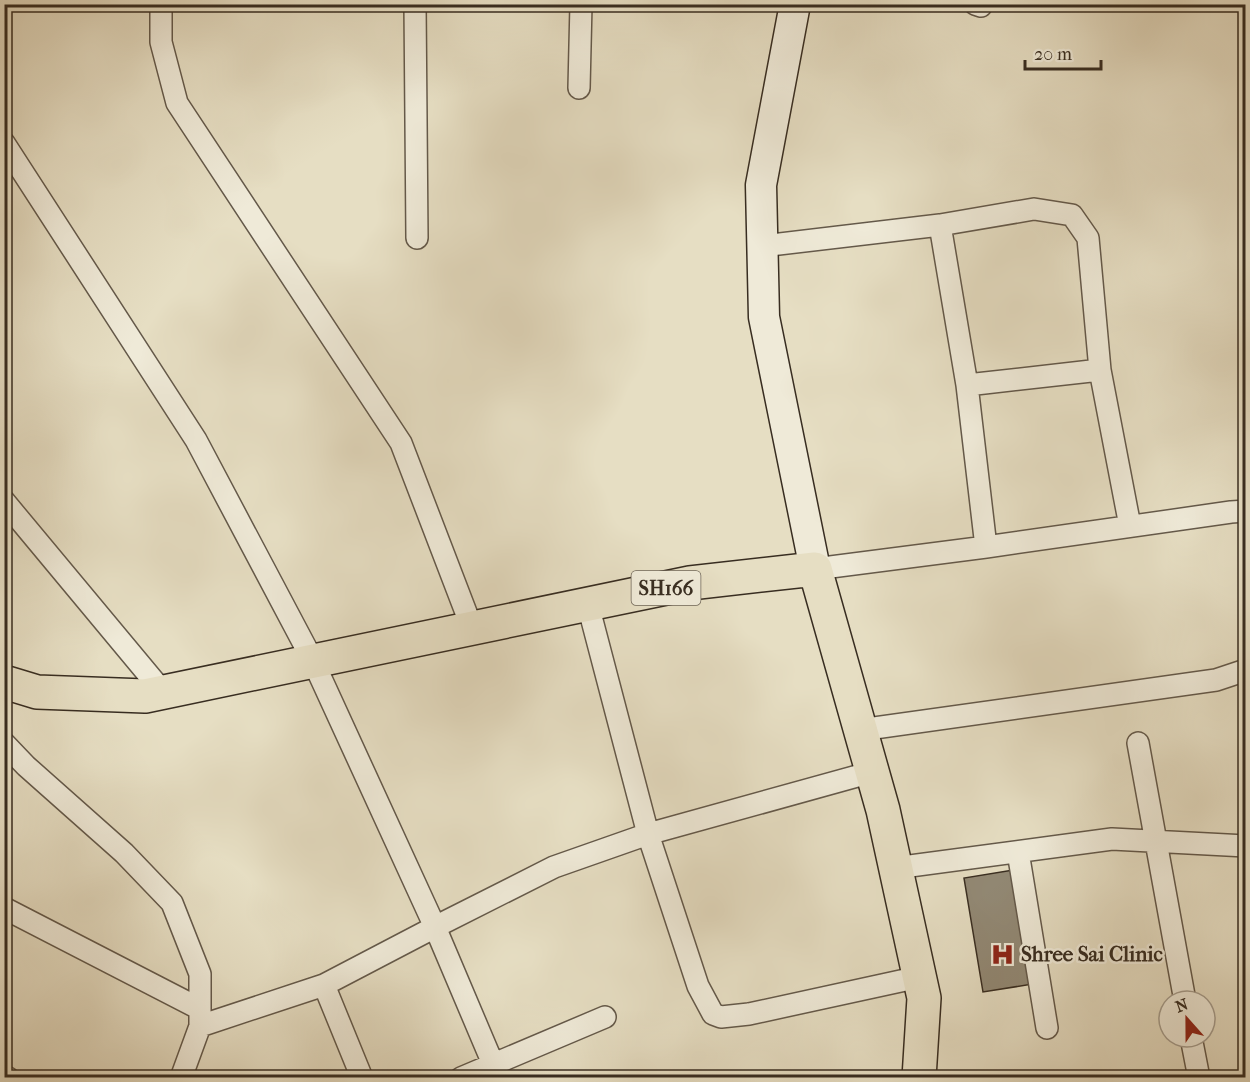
<svg xmlns="http://www.w3.org/2000/svg" width="1250" height="1082" viewBox="0 0 1250 1082" font-family="'IM FELL French Canon',serif">
  <rect width="100%" height="100%" fill="#e6dec3"/>
  <filter id="stains"><feTurbulence type="fractalNoise" baseFrequency=".00333" numOctaves="4"/><feColorMatrix values="0 0 0 0 .2 0 0 0 0 .09 0 0 0 0 .02 0 0 0 .5 -.17"/></filter>
  <radialGradient id="worn" r=".72"><stop offset=".6" stop-color="#630" stop-opacity="0"/><stop offset="1" stop-color="#630" stop-opacity=".3"/></radialGradient>
  <path fill="#928975" stroke="#382d21" stroke-width="1.5" d="M1020,869L1039,983L983,992L964,878Z"/>
  <g fill="none" stroke-linecap="round" stroke-linejoin="round">
    <defs>
      <path id="street" d="M161,4V42L177,103L401,443L472,628
        M415,4L417,238
        M975,4L981,6
        M579,88L581,4
        M4,143L196,440L313,661L435,927L499,1078
        M940,225L967,385L986,547
        M762,246L940,225L1034,209L1072,215L1088,238L1100,370L1130,526
        M967,385L1100,370
        M4,501L163,692
        M815,569L986,547L1231,512L1246,511
        M588,605L648,834L698,986L713,1014L721,1017L749,1014L919,977
        M860,730L1216,680L1246,670
        M4,743L26,766L124,853L172,903L200,974V1026L181,1078
        M1138,743L1185,1001
        M1018,852L1047,1028
        M895,868L1112,839L1246,846
        M4,908L200,1009
        M324,985L362,1078
        M200,1026L324,985L435,927L554,867L648,834L872,772
        M1191,1037L1199,1078
        M4,1076L8,1078
        M461,1078L605,1017"/>
      <path id="secondary" d="M795,4L761,185L764,317L815,569"/>
      <path id="primary" d="M4,682L37,692L145,696L690,583L815,569L883,810L924,998L919,1078"/>
    </defs>
    <use href="#street" stroke="#64594a" stroke-width="24"/>
    <use href="#secondary" stroke="#382d21" stroke-width="33"/>
    <use href="#primary" stroke="#382d21" stroke-width="36"/>
    <use href="#street" stroke="#efead8" stroke-width="21"/>
    <use href="#secondary" stroke="#efead8" stroke-width="30"/>
    <use href="#primary" stroke="#e6dec3" stroke-width="33"/>
  </g>
  <defs>
    <symbol id="hospital-bare" viewBox="-9 -9 18 18"><path d="M-5-5h3v3.5h4V-5h3V5h-3V1.5h-4V5h-3Z" fill="#8f2418" stroke="#efead8" stroke-width="2.5" paint-order="stroke"/></symbol>
  </defs>
  <g fill-rule="evenodd">
    <use href="#hospital-bare" x="986" y="938" width="33" height="33"/>
  </g>
  <g text-anchor="middle" dominant-baseline="central" stroke-width="5" stroke-linejoin="round" paint-order="stroke">
    <rect fill="#efead8" stroke="#6f6658" stroke-width="1.5" x="631.5" y="571" width="69" height="34" rx="4.5"/>
    <g font-size="20" font-weight="bold" fill="#382d21">
      <text x="666" y="588">SH166</text>
    </g>
    <g font-size="21" font-weight="bold" fill="#382d21" stroke="#efead8" text-anchor="start">
      <text x="1021" y="954">Shree Sai Clinic</text>
    </g>
  </g>
  <rect width="1250" height="1082" fill="none" stroke="#e6dec3" stroke-width="24"/>
  <rect x="6" y="6" width="1238" height="1070" fill="none" stroke="#382d21" stroke-width="3"/>
  <rect x="12" y="12" width="1226" height="1058" fill="none" stroke="#382d21" stroke-width="1.5"/>
  <g transform="translate(1187 1019) rotate(339)"><circle r="28" fill="#efead8" stroke="#a69e8f" stroke-width="1.5"/>
  <path d="M0-4.5L10 22L0 15L-10 22Z" fill="#8f2418"/>
  <text y="-9" font-size="16" font-weight="bold" text-anchor="middle" fill="#382d21">N</text>
  </g>
  <path d="M1025 60v9h76v-9" fill="none" stroke="#382d21" stroke-width="3"/>
  <text x="1034" y="60" font-size="18" fill="#382d21" stroke="#efead8" stroke-width="4.5" paint-order="stroke">20 m</text>
  <rect width="100%" height="100%" filter="url(#stains)"/>
  <rect width="100%" height="100%" fill="url(#worn)"/>
</svg>
